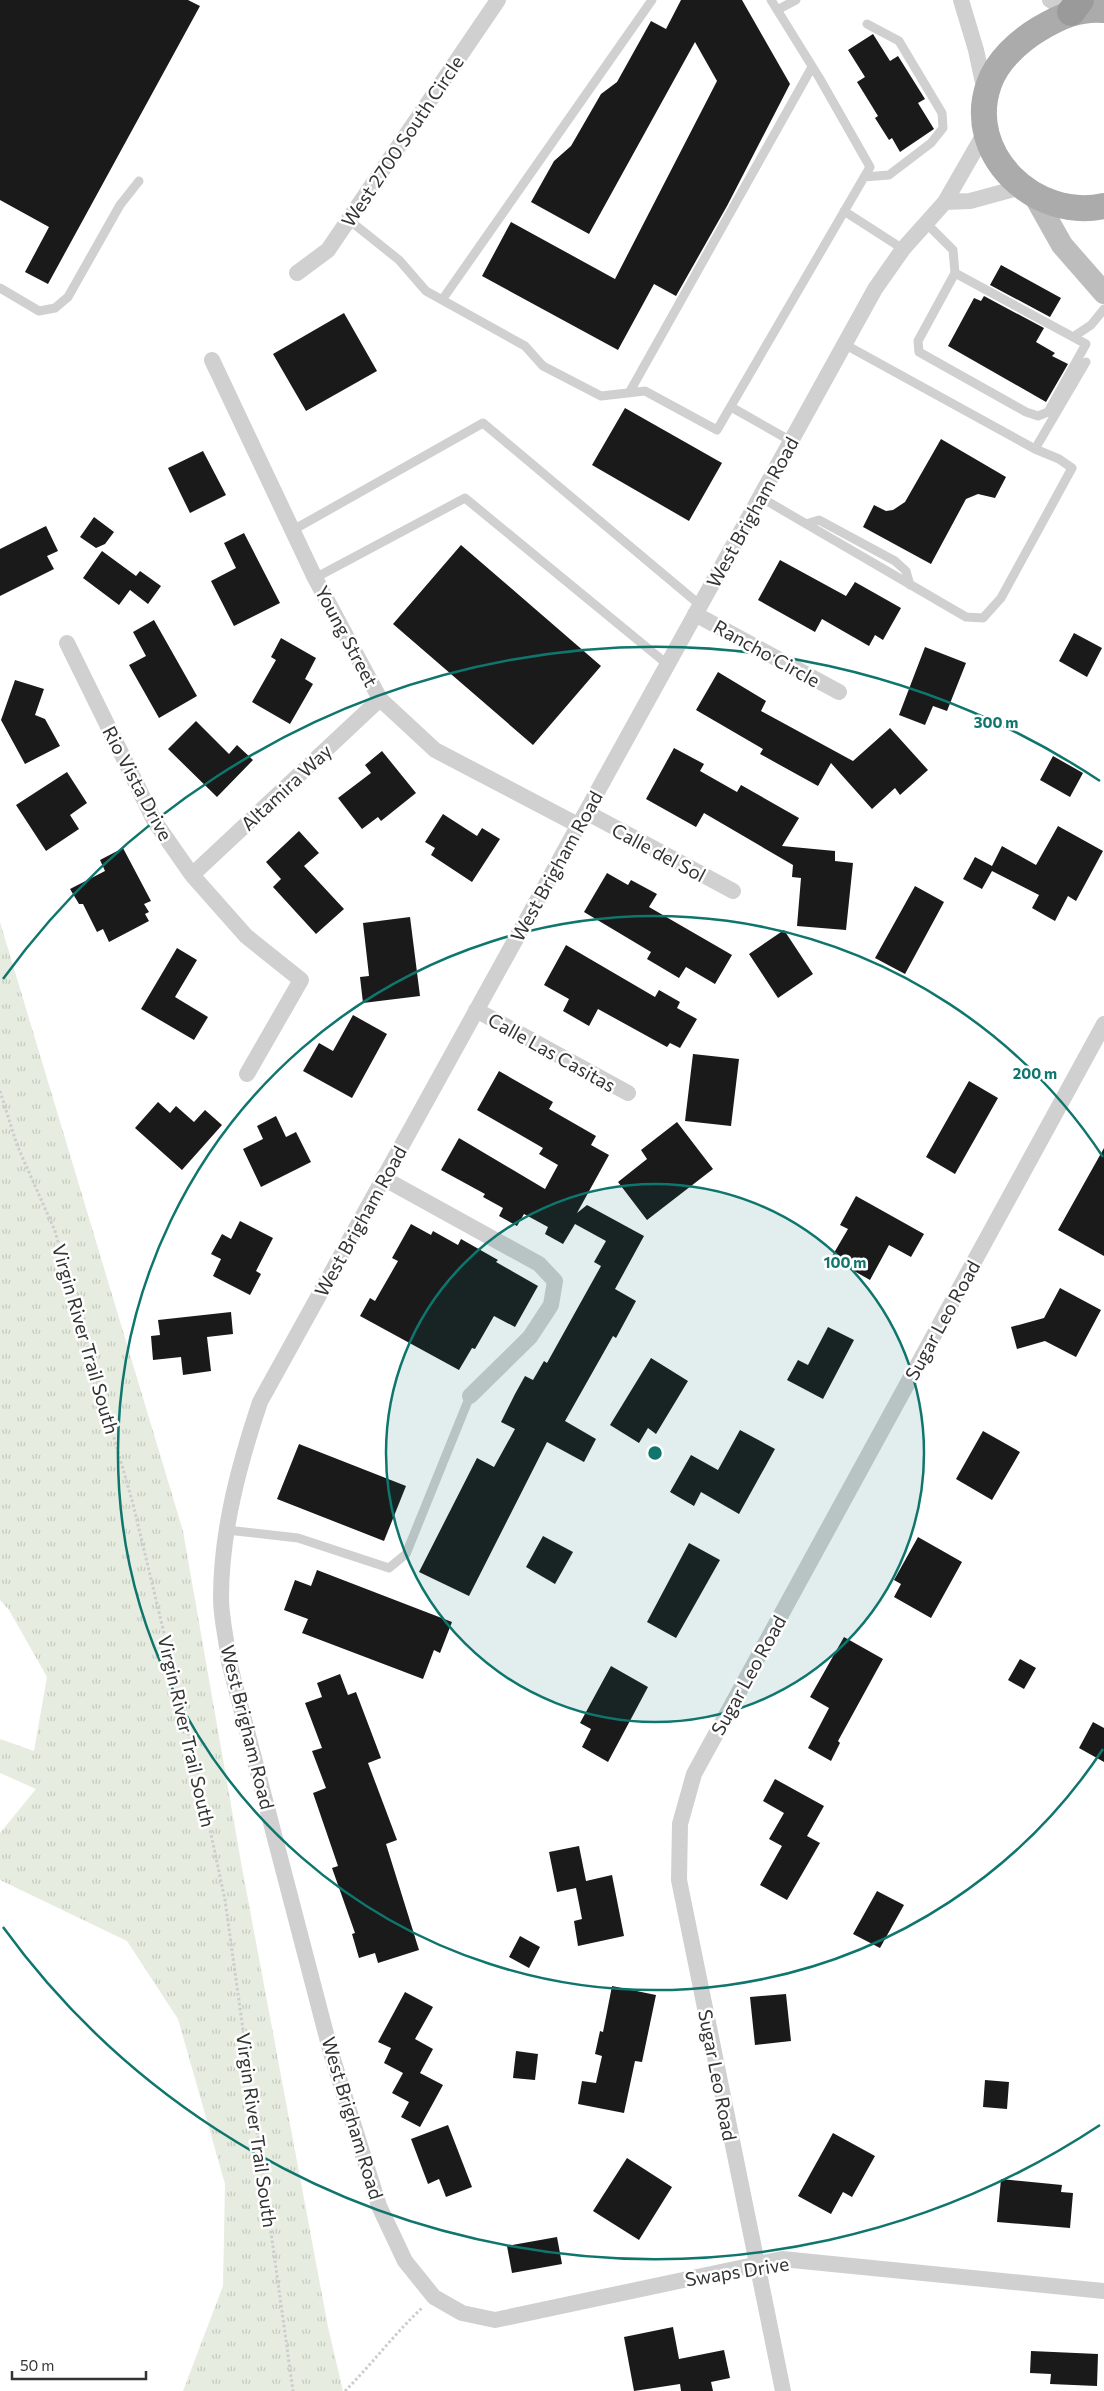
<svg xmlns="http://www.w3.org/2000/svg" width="1104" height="2391" viewBox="0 0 1104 2391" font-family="Commissioner,sans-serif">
  <defs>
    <pattern id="grass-tufts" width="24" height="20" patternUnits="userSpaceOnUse" patternTransform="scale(1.25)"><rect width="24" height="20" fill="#e6ecdf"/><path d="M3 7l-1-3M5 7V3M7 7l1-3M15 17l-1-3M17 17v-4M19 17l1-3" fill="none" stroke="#c6cbc0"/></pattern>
  </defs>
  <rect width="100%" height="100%" fill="#fff"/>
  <path fill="url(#grass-tufts)" d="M0,922L183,1531L241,1862L328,2327L343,2391H183L223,2286L225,2184L178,2019L127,1941L0,1880V1833L36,1789L0,1773V1739L34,1751L47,1677L9,1610L0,1600Z"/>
  <path fill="#1a1a1a" d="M0,0H188L200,6L48,284L25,272L49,227L0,200Z
    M681,0H742L790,84L727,206L676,296L654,284L618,350L482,276L511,222L615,279L717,81L695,42L589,234L531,202L554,161L571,146L601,94L617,82L651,21L666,29Z
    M873,34L890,61L898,56L925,99L918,103L934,129L900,152L892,138L889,140L875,118L878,116L857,82L865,77L848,50Z
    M1001,265L1061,298L1050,317L990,285Z
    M984,296L1044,328L1036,342L1055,353L1052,356L1068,364L1046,402L948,346L974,298L981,301Z
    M344,313L377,371L306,411L273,354Z
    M625,408L722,463L689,521L592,465Z
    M941,439L1006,477L995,498L978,494L966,499L931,564L863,527L874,505L886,511L893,510L905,502Z
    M203,451L226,495L190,513L168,468Z
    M94,517L114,532L105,544L96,548L80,537Z
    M46,526L58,551L47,556L54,569L0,596V549Z
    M244,533L280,603L234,626L211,581L236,568L224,543Z
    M461,545L601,666L533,745L393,624Z
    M102,551L136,576L140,571L161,586L148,604L130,590L119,605L83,578Z
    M780,560L846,596L855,582L901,608L883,640L875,635L869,646L822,619L815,632L758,600Z
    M154,620L197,696L159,718L129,665L146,656L133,632Z
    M1074,633L1102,648L1087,677L1059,661Z
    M281,638L316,658L305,679L313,684L290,724L252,702L276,660L271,657Z
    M925,647L966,663L947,711L933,706L925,725L899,715Z
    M718,672L766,701L761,711L853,761L890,728L928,770L900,795L895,788L872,809L831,763L818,786L760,754L763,749L696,710Z
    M15,680L44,689L35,715L45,719L60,746L25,764L1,720Z
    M196,721L229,754L237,745L253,760L217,797L168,749Z
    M674,748L704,764L700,771L737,792L741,785L799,818L782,846L835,851V861L853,863L846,930L797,926L801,878L792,877L793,865L704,813L696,827L646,799Z
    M382,751L416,793L381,821L378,817L362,829L338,798L371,773L365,765Z
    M1053,756L1083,773L1070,797L1040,780Z
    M67,772L87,803L70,815L79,829L46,851L16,805Z
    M443,814L477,836L482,828L500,839L472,882L431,855L435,848L425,842Z
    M1058,826L1103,851L1076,901L1068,896L1055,921L1032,908L1039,895L992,871L982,889L963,879L975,857L992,866L1002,846L1036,865Z
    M299,831L319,853L304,866L344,909L316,934L273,887L281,879L266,862Z
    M123,848L151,901L144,904L149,912L145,914L149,921L109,942L103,929L97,932L83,904H79L70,889L105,871L100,860Z
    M607,873L628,885L631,880L657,894L649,907L732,955L715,984L686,967L679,978L647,959L651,952L584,912Z
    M915,886L944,902L905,974L875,958Z
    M410,917L420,996L363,1003L360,977L369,976L363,923Z
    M784,930L813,974L778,998L749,954Z
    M566,945L655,997L659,990L680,1002L677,1008L697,1019L680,1048L670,1043L667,1047L598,1009L589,1026L563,1011L569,999L544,985Z
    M177,948L197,960L175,997L208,1017L194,1040L141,1009Z
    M353,1015L387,1034L352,1098L303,1071L319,1043L333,1051Z
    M693,1054L739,1059L731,1126L685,1121Z
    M499,1071L553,1102L549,1109L596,1136L591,1145L609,1155L577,1213L587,1205L644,1236L615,1289L636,1301L616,1338L613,1336L565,1421L596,1439L584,1462L547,1442L469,1596L419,1572L477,1458L494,1467L515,1429L501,1422L515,1394L525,1376L533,1380L544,1361L547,1363L601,1266L594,1262L606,1241L575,1224L563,1244L545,1234L548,1227L524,1214L517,1226L499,1216L503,1208L483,1197L485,1194L441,1170L459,1138L545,1189L558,1165L539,1154L543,1148L477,1110Z
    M969,1081L998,1098L955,1174L926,1157Z
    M158,1102L170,1113L176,1106L194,1122L205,1110L222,1125L182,1170L135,1128Z
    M276,1116L286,1137L296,1132L311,1162L261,1187L243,1149L263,1139L257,1126Z
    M677,1122L713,1169L647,1220L618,1182L647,1159L641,1150Z
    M1104,1148V1256L1058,1230Z
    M856,1196L924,1234L911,1257L889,1245L870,1280L831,1258L848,1229L840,1225Z
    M240,1221L273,1238L256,1271L261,1274L250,1295L213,1276L221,1259L211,1254L222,1234L231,1239Z
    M411,1224L431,1235L433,1231L458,1245L461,1239L498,1260L496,1262L538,1286L515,1327L494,1316L475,1349L472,1348L459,1370L360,1316L370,1298L375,1301L398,1261L392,1258Z
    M1060,1288L1101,1310L1076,1357L1045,1341L1017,1349L1011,1327L1044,1318Z
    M231,1312L233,1334L207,1337L211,1371L183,1375L181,1357L153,1360L151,1336L160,1335L158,1320Z
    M828,1327L854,1340L823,1399L787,1380L798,1360L808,1365Z
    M651,1358L688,1381L656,1434L648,1428L639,1443L610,1425Z
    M740,1430L775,1449L739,1514L701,1492L694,1506L670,1492L691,1455L718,1470Z
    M983,1431L1020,1452L992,1500L956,1479Z
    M299,1444L406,1486L384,1541L277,1499Z
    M543,1536L573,1552L555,1584L526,1567Z
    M918,1537L962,1562L931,1618L894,1597L901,1584L894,1580Z
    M689,1543L720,1560L676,1638L647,1622Z
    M317,1570L452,1622L440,1653L434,1650L423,1679L302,1633L308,1619L284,1610L295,1580L311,1586Z
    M844,1637L883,1659L838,1741L840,1743L831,1761L808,1748L829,1708L810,1697Z
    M1020,1659L1036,1668L1024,1689L1008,1680Z
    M611,1666L648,1687L608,1762L582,1747L591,1729L580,1723Z
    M340,1674L348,1695L356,1692L381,1758L368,1763L397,1840L386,1844L419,1950L378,1963L375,1953L359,1958L352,1934L355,1933L332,1868L338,1866L313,1793L326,1788L312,1751L322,1748L305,1703L322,1697L317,1683Z
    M1093,1722L1104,1728V1762L1079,1748Z
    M775,1779L824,1806L807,1836L820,1843L787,1900L760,1885L782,1846L769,1839L784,1813L763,1801Z
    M579,1846L586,1881L612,1875L624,1936L578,1946L574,1921L582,1919L576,1888L557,1892L549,1852Z
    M877,1891L904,1905L880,1948L853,1934Z
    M520,1936L540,1947L529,1968L509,1957Z
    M612,1986L656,1995L642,2062L635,2061L624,2113L578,2104L582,2081L596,2083L602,2056L595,2054L600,2031L603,2032Z
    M405,1992L433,2007L415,2039L433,2049L420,2073L443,2085L420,2127L401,2117L409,2102L392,2093L403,2073L384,2063L391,2048L378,2042Z
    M786,1994L791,2041L755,2045L750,1997Z
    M516,2051L538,2054L535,2080L513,2078Z
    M985,2080L1009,2082L1007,2109L983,2107Z
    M448,2125L472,2187L446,2197L439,2179L428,2184L411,2139Z
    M833,2133L875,2156L852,2197L843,2192L831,2214L798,2196Z
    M627,2158L672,2187L639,2240L593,2211Z
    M1001,2179L1062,2185L1061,2192L1073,2193L1070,2228L997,2222Z
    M557,2237L562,2264L512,2273L507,2246Z
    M673,2327L679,2359L724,2350L730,2378L711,2382L713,2391H681L680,2384L634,2391L624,2337Z
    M1031,2351L1098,2354L1097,2386L1050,2384L1051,2374L1030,2373Z"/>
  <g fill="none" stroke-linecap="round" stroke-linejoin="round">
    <path stroke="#cdcdcd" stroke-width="3" stroke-dasharray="2.5 2.5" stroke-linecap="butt" d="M0,1091L17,1145L55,1231L133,1504L201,1787L225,1900L293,2391
      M345,2391C372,2364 395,2333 423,2307"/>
    <path stroke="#d0d0d0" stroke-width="9" d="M777,10L796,0
      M864,177L889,175L931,143L943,128L942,113L899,41L867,24
      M844,211L903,249
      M349,220L399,260L426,291L525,346L543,366L601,396L645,391L717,430L870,167L820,79L771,0
      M926,223L953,250L955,273L918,341L919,352L1026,412L1038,416L1048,412L1086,344L955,273
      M0,288L39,311L55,308L68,297L120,205L139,181
      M442,300L652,0
      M1073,337L1091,325L1104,309
      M844,344L1035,449
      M629,393L812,67
      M731,407L791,441
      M760,497L966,617L983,618L1001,598L1072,468L1059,459L1035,449L1086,362
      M806,524L819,520L895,561L906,571L910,585
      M293,530L483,423L700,605
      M315,578L465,498L667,664
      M227,1530L298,1538L389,1568L406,1554L470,1396"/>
    <path stroke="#d0d0d0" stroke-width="16" d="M961,0L976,50L985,92
      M1050,0L1070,12
      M987,129L945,202L903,249L875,289L260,1402C239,1465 221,1531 221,1598C221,1619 227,1641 229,1662L331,2053L379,2206L405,2261L434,2297L462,2313L495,2320L782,2259L1104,2291
      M945,202L970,201L1022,187
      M297,273L328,250L498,0
      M212,360L315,578L380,699L435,750L578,825
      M695,614L839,692
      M67,643L155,822L192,875L246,936L301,980L247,1074
      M586,812L733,891
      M192,875L380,699
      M476,1010L628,1093
      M383,1178L539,1264L555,1281L551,1305L530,1337L470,1396
      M783,2391L679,1880L680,1824L694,1774L1104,1024"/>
    <path stroke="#bdbdbd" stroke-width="22" d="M1035,197L1062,245L1104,293"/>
    <path stroke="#ababab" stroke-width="26" d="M1104,10C1079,8 1061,16 1039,29C1019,41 997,61 989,84C964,154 1035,221 1104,206"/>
    <path stroke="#9a9a9a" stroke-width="28" d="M1071,12L1080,0"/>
  </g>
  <circle cx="655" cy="1453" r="269" fill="#0f766e" fill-opacity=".12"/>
  <g fill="none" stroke="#0f766e" stroke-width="2.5">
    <circle cx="655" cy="1453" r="269"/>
    <path d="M1103 1749A537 537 0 1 1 1103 1157"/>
    <path d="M1100 2125A806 806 0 0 1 3 1927M3 979A806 806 0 0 1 1100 781"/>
  </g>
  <g text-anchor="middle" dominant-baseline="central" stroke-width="5" stroke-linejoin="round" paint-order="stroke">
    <g font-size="19" fill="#333" stroke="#fff">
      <text transform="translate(402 141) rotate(-56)">West 2700 South Circle</text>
      <text transform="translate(752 512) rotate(-61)">West Brigham Road</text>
      <text transform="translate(347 636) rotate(62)">Young Street</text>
      <text transform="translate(767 653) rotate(29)">Rancho Circle</text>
      <text transform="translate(138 783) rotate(62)">Rio Vista Drive</text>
      <text transform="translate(286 787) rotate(-43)">Altamira Way</text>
      <text transform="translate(659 852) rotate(28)">Calle del Sol</text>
      <text transform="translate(556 866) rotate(-61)">West Brigham Road</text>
      <text transform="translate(552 1052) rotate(29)">Calle Las Casitas</text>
      <text transform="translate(360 1221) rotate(-61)">West Brigham Road</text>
      <text transform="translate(942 1320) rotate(-61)">Sugar Leo Road</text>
      <text transform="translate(86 1339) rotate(74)">Virgin River Trail South</text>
      <text transform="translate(748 1675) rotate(-61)">Sugar Leo Road</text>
      <text transform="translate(248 1727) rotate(76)">West Brigham Road</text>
      <text transform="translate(187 1731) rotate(77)">Virgin River Trail South</text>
      <text transform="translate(718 2075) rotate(79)">Sugar Leo Road</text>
      <text transform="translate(353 2118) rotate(73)">West Brigham Road</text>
      <text transform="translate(257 2130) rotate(82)">Virgin River Trail South</text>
      <text transform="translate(737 2271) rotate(-9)">Swaps Drive</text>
    </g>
  </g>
  <circle cx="655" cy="1453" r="8" fill="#0f766e" stroke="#fff" stroke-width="2.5"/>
  <g font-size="15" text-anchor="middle" font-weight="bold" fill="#0f766e" stroke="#fff" stroke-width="5" stroke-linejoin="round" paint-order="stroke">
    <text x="996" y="728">300 m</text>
    <text x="1035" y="1079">200 m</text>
    <text x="845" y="1268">100 m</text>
  </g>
  <path d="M12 2371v8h134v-8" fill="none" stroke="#333333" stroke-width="2.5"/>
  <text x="20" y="2371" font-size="15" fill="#333333" stroke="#ffffff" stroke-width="4" paint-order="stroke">50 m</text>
</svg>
